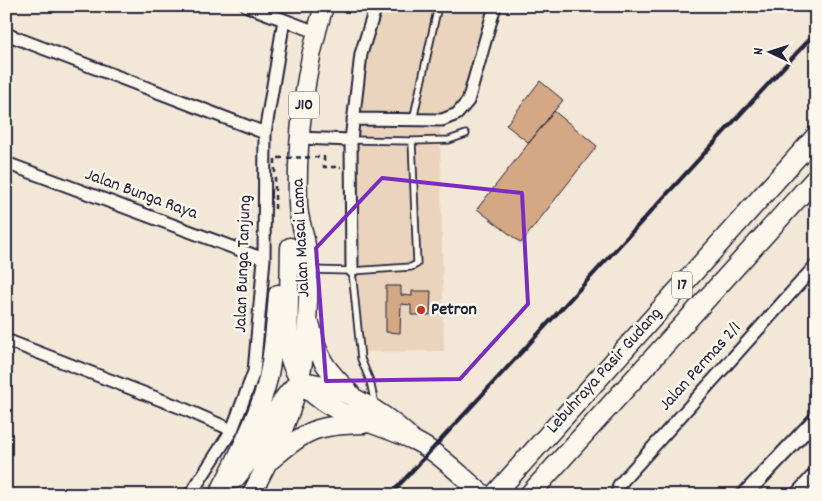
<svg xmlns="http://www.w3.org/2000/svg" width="822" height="501" viewBox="0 0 822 501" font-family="Dekko,sans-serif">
  <rect width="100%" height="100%" fill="#f3e7d7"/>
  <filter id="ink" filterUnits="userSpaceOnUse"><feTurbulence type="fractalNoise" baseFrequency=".02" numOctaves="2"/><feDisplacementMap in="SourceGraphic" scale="10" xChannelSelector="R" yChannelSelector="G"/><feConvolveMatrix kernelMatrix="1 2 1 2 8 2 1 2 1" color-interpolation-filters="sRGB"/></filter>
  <g filter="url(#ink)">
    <path fill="#ead4be" d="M370,6H501L474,102L458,120L440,127L444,351L356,352L347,264L346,133L356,51Z"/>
    <path fill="#d4a785" stroke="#22223b" d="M540,81L563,100L529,143L506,125Z
      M554,111L597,146L521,243L477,209Z
      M386,286H401V295L412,296V291H431L430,315H411V305L401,304L400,333L386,332Z"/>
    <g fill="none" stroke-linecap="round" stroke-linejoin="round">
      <defs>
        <path id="service" d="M413,120L438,6
          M412,141L449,140L466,134
          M309,270L352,271L411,267L417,264L412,141L351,140
          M352,271L361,359L370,381L375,404"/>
        <path id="minor" d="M247,6L316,32
          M6,34L265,133
          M353,119L442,120L457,114L468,101L495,6
          M299,138L351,140
          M6,163L264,259
          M352,271L351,140L361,54L376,6
          M6,340L182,408L232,430
          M190,495L232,430L254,372L264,259L265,133L284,20
          M617,495L619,485L816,265
          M795,495L816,472"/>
        <path id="tertiary" d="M744,495L816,419"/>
        <path id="primary" d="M290,247L288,351C299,412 368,418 415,441C441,454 462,477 484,495
          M311,326C318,361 327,369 351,394
          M299,382C333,380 384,413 408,435
          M271,460C308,429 316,425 364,424
          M235,479C245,468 254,453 262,440C273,419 279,398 299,382
          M218,495C235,463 262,410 269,374C274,348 276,321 278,294
          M251,495C273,452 296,410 303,362C308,332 310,275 306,245C304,231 298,218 298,204C296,140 305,67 324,6"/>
        <path id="trunk" d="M494,495L816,136
          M529,495L816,178"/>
      </defs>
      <use href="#service" stroke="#22223b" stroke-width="9"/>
      <use href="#minor" stroke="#22223b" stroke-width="15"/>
      <use href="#tertiary" stroke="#22223b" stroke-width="18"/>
      <use href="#primary" stroke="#22223b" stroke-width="21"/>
      <use href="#trunk" stroke="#22223b" stroke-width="22"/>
      <use href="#service" stroke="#fbf7ec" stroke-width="5.5"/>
      <use href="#minor" stroke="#fbf7ec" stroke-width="11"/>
      <use href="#tertiary" stroke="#fbf7ec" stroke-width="14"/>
      <use href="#primary" stroke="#fbf7ec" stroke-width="18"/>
      <use href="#trunk" stroke="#fbf7ec" stroke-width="19"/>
      <path stroke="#22223b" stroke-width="4" d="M390,495L816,32"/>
      <path stroke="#22223b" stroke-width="2.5" stroke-dasharray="5 4" stroke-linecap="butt" d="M275,209V158L324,157V167H341"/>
    </g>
  </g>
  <path fill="none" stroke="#7b2cbf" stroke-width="4" stroke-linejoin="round" d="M382,178L522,193L528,304L460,379L326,381L316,248Z"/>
  <circle fill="#c8321e" stroke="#fbf7ec" stroke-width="2" cx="421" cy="310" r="5"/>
  <g text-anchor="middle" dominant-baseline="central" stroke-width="5" stroke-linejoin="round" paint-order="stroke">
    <g fill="#fbf7ec" stroke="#636270" stroke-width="1">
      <rect x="289" y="91.5" width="30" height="27" rx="4"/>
      <rect x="672" y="271.5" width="20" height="27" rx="4"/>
    </g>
    <g font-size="16" font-weight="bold" fill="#22223b">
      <text x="304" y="105">J10</text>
      <text x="682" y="285">17</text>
    </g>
    <g font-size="18" fill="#22223b" stroke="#fbf7ec">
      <text transform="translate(141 195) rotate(20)">Jalan Bunga Raya</text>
      <text transform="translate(302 238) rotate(-93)">Jalan Masai Lama</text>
      <text transform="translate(244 264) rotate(-88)">Jalan Bunga Tanjung</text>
      <text transform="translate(701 367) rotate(-48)">Jalan Permas 2/1</text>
      <text transform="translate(605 371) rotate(-48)">Lebuhraya Pasir Gudang</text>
    </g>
    <g font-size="18" font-weight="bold" fill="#22223b" stroke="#fbf7ec" text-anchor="start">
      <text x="431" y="310">Petron</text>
    </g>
  </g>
  <rect width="822" height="501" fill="none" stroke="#fbf7ec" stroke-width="25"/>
  <rect x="12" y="12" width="797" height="476" fill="none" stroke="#22223b" stroke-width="2" filter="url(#ink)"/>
  <g transform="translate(770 52) rotate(274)" stroke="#fbf7ec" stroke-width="4" paint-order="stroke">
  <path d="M0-4L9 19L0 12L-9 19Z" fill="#22223b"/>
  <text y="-8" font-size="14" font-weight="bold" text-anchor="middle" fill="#22223b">N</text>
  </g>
</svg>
